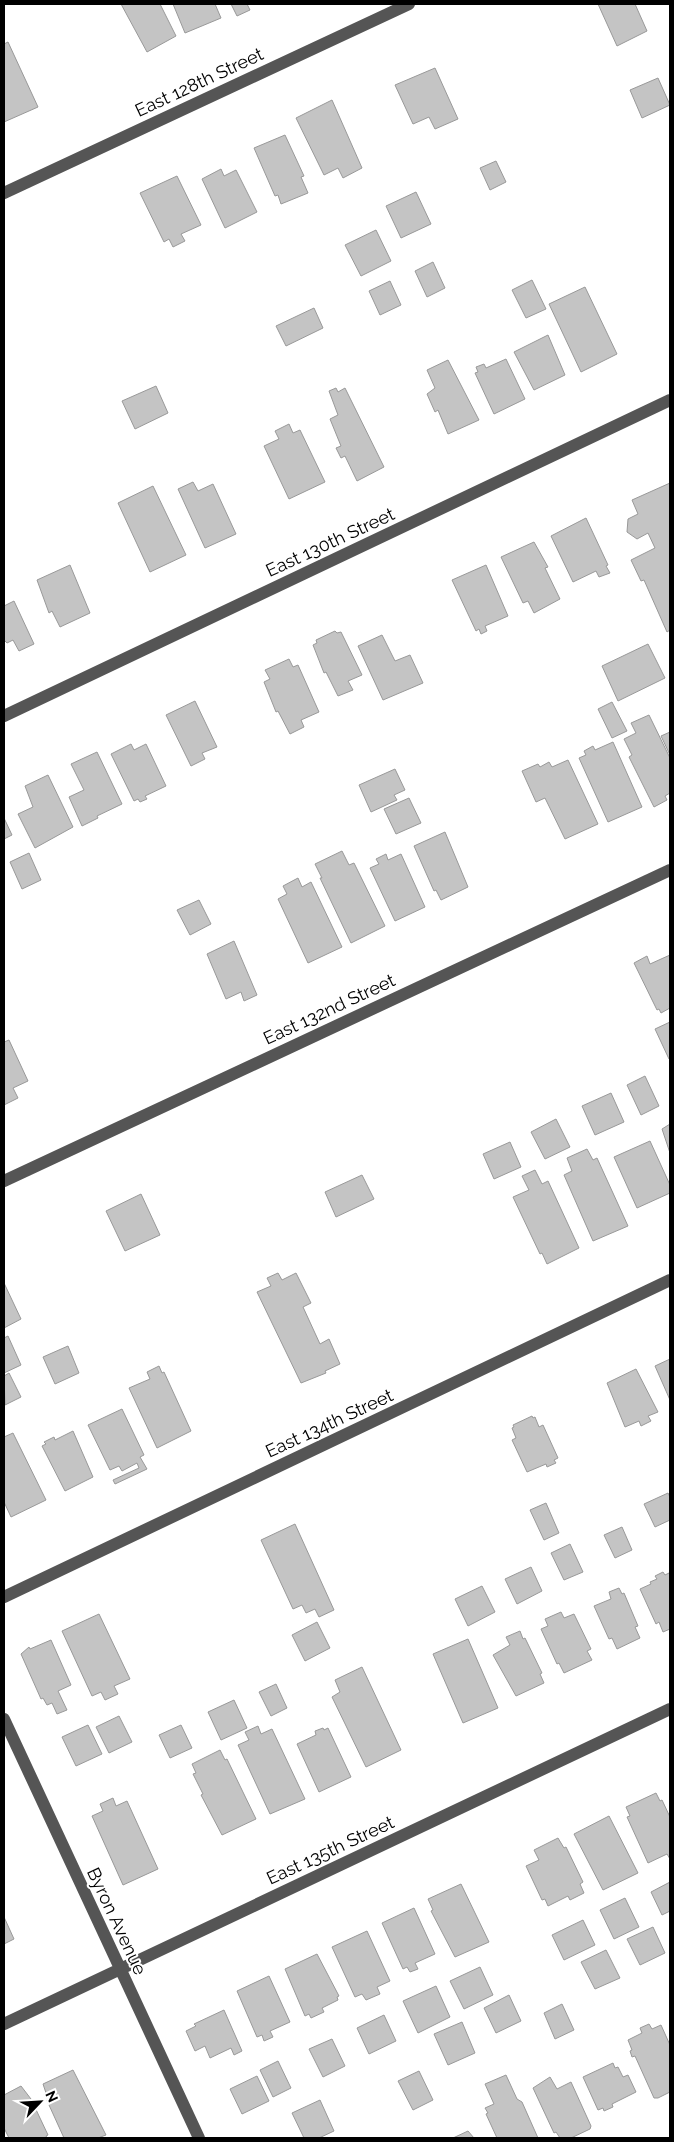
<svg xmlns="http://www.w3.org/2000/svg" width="674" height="2142" viewBox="0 0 674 2142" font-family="Raleway,sans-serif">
  <rect width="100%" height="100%" fill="#fff"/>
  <path fill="#c4c4c4" stroke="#999" d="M121,4H160L176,36L147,52Z
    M173,4H215L221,18L185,33Z
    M231,4H247L250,10L237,16Z
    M598,4H635L647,31L617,46Z
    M8,42L38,107L4,122V44Z
    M435,68L458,119L435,129L429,117L413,124L395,85Z
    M658,78L670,105L642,118L630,90Z
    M332,100L362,168L343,178L338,168L324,175L296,118Z
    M285,135L304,176L301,177L308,193L281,204L278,195L275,196L254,148Z
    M496,161L506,182L490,190L480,168Z
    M221,169L224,176L236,170L257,212L225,228L202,179Z
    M177,176L201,225L181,234L185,241L173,247L169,239L164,242L140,193Z
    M416,192L431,224L401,238L386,206Z
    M376,230L391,261L361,276L345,245Z
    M433,262L445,288L427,297L415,271Z
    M532,280L546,309L526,318L512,290Z
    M390,281L401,305L380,315L369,291Z
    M585,287L617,354L581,372L549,304Z
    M314,308L323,328L286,346L276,326Z
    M548,335L565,375L534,390L514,352Z
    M506,359L525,399L494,414L475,373L478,372L476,367L484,364L486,368Z
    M448,360L479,420L448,434L438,410L435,412L427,394L435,388L427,370Z
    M156,386L168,413L135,429L122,401Z
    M336,388L338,392L345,388L384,467L357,481L345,456L341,458L336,448L341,446L330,419L338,415L329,391Z
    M289,424L293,433L300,430L325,482L289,499L264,446L279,439L275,431Z
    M193,482L198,491L213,484L236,534L205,548L178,489Z
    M670,483V630L667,632L644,580L641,581L631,560L655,548L648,533L637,539L627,532L628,519L638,514L632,500Z
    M153,486L186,555L150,572L118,503Z
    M586,518L608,565L606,566L610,573L599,577L596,571L573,582L551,536Z
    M534,542L548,567L545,568L560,599L534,613L528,601L523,603L501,557Z
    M70,565L90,613L60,627L52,611L49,613L37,580Z
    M486,565L508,616L485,626L487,631L481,634L479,629L476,631L452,580Z
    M14,601L34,644L19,651L13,640L7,643L4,640V606Z
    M335,631L337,633L341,632L362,675L348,681L353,690L338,696L326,672L324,673L313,645L317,643L316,640Z
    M382,635L395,661L410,655L423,683L383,700L358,646Z
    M648,644L665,678L618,701L602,666Z
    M289,659L293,667L298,665L319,712L301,720L304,727L290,734L278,711L276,712L264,682L270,679L265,670Z
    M195,701L217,747L202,753L205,759L191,766L166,715Z
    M612,702L627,731L612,738L598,709Z
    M649,715L670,758V793L665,796L667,800L654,807L629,757L632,755L624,739L636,733L631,723Z
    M670,732V755L661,736Z
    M613,742L642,807L608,822L579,758L586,755L584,751L593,746L595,750Z
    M131,744L134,750L146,744L166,786L145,796L147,799L140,802L138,799L134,801L111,754Z
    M97,752L122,804L97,816L98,818L82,826L69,797L84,790L71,764Z
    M568,760L598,824L565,839L545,798L536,802L522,771L538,764L540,767L549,762L552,767Z
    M395,769L405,790L394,795L397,800L371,812L359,785Z
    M48,775L73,827L35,848L18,814L33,807L25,786Z
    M409,798L421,823L396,834L384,809Z
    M4,818L12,835L4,839Z
    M445,832L468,887L441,900L436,890L434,891L414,846Z
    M342,851L349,865L354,863L385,926L351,943L320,878H322L315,864Z
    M29,853L41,880L22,889L10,862Z
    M386,854L388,860L401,854L425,907L395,921L370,868L379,864L376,859Z
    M298,878L302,887L311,882L342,947L308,963L278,899L287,894L283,886Z
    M199,900L211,924L190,935L177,910Z
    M234,941L257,995L244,1001L241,992L226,999L207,954Z
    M670,955V1008L661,1013L659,1009L657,1010L634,963L647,956L650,964Z
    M670,1022V1058L669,1059L655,1029Z
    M9,1040L28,1081L13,1088L18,1098L4,1105V1042Z
    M645,1076L659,1106L641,1115L627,1085Z
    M611,1093L624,1122L595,1135L582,1106Z
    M556,1119L570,1147L545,1159L531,1132Z
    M670,1124V1153L662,1129Z
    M650,1141L670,1185V1193L637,1208L614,1157Z
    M510,1142L521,1167L494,1179L483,1154Z
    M587,1149L593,1160L597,1158L628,1226L593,1241L564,1175L572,1171L567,1158Z
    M535,1170L542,1184L548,1181L579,1248L547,1264L542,1253L540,1254L513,1197L529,1190L522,1176Z
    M362,1175L374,1199L336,1217L325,1192Z
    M141,1194L160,1235L125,1251L106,1211Z
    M278,1273L282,1280L296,1273L311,1303L303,1307L320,1344L329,1339L340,1364L325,1371L326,1373L301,1383L257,1292L271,1286L267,1278Z
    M4,1283L21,1319L4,1328Z
    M8,1336L21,1365L4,1373V1338Z
    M68,1346L79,1373L55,1384L43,1357Z
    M670,1359V1400L655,1366Z
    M159,1366L162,1373L164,1372L191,1431L157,1448L129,1388L150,1379L147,1372Z
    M636,1369L658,1412L648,1416L651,1421L641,1426L639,1421L625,1427L607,1383Z
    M9,1373L21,1397L5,1405L4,1376Z
    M122,1409L144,1455L140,1457L147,1469L115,1484L113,1480L139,1468L137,1463L122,1471L119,1466L110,1470L88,1425Z
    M532,1416L533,1418L535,1417L539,1427L543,1425L558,1458L554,1460L556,1463L547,1467L546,1464L527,1472L512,1440L516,1438L512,1428L514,1427L513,1425Z
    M73,1431L93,1477L65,1491L42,1446L46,1444L44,1442L54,1437L55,1440Z
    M13,1433L46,1500L11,1517L4,1502V1437Z
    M668,1493L670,1497V1520L655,1527L644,1504Z
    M546,1503L559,1533L544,1540L530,1510Z
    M295,1524L334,1610L319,1617L315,1609L306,1613L302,1605L293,1609L261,1540Z
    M622,1527L632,1550L615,1558L604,1535Z
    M570,1544L583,1572L564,1580L551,1553Z
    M531,1567L542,1591L517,1604L505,1579Z
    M663,1572L665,1575L669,1573L670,1575V1629L663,1632L659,1622L656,1624L640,1589L651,1584L650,1582L657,1579L655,1576Z
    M482,1586L495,1612L468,1626L455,1599Z
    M619,1588L622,1594L624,1593L638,1626L635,1627L640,1638L617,1649L612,1638L609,1639L594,1606L611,1599L609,1592Z
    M561,1612L564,1618L574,1614L591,1649L587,1651L592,1660L564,1673L559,1663L557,1664L541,1629L548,1626L545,1619Z
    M99,1614L130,1679L114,1686L118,1694L105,1700L101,1692L92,1696L62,1631Z
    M317,1622L330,1648L305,1661L292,1635Z
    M520,1631L523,1639L525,1638L542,1673L540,1674L544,1683L516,1696L493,1655L510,1645L506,1637Z
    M468,1639L498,1708L463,1723L433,1654Z
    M51,1640L71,1685L58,1691L67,1710L57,1714L52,1703L47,1705L43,1698L41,1699L21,1654L29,1647L30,1649Z
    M362,1667L401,1750L366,1767L332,1697L340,1692L335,1680Z
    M276,1684L287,1708L271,1716L259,1692Z
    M234,1700L247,1728L221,1740L208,1712Z
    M119,1716L132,1742L109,1753L96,1727Z
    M88,1725L102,1754L76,1766L62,1737Z
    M181,1725L192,1748L170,1758L159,1735Z
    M258,1726L261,1734L272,1729L305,1799L270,1814L238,1745L249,1740L245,1732Z
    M323,1728L324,1730L328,1728L351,1777L319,1792L297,1744L316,1735L315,1731Z
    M220,1750L225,1760L227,1759L256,1819L222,1835L201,1795L203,1794L193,1774L196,1773L192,1764Z
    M656,1793L660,1801L662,1800L670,1817V1859L667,1854L648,1863L627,1817L630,1816L626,1807Z
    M113,1798L116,1806L127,1801L158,1869L123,1885L92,1816L103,1811L100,1804Z
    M609,1816L638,1873L603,1890L574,1834Z
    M558,1838L564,1848L566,1847L583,1882L580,1884L584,1893L570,1900L568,1896L548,1906L545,1899L542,1900L526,1866L539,1860L534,1850Z
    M670,1882V1911L662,1915L651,1892Z
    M461,1884L489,1942L455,1957L431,1911L433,1910L428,1899Z
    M625,1898L639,1927L614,1939L600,1910Z
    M414,1908L435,1954L415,1963L418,1969L410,1972L407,1967L403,1969L382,1923Z
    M4,1917L14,1939L4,1944Z
    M583,1920L595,1945L564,1960L552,1935Z
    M653,1927L665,1953L640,1965L627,1939Z
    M367,1931L390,1981L377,1987L380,1994L366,2000L362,1994L355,1997L332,1947Z
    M606,1950L620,1978L595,1989L581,1962Z
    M317,1954L339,1996L337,1997L338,2000L322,2008L324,2012L311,2018L309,2014L305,2016L285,1969Z
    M480,1967L493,1995L464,2009L450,1981Z
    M269,1976L290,2022L270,2031L273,2037L264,2041L262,2035L257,2037L237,1991Z
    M436,1986L450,2017L418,2033L403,2001Z
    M509,1995L521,2021L496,2033L484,2008Z
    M562,2004L574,2030L555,2039L544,2013Z
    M224,2010L242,2051L234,2055L231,2048L210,2058L205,2046L195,2051L186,2031L196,2026L194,2024Z
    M384,2015L396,2041L369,2054L357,2028Z
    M462,2022L475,2053L448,2065L434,2034Z
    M649,2024L652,2029L661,2025L670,2045V2092L658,2098H654L635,2056L632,2057L630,2051L632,2050L628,2040L642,2033L640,2028Z
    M332,2039L345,2066L323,2077L309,2049Z
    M278,2061L291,2088L273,2097L260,2070Z
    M613,2063L615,2068L618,2067L623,2077L628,2075L636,2092L612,2104L613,2107L604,2111L603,2108L598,2110L583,2077Z
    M73,2070L106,2135L98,2138H64L44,2094L46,2093L43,2084Z
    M419,2071L433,2100L413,2110L398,2081Z
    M506,2075L517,2099L522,2102L538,2138H497L486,2114L488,2113L485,2108L494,2104L485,2084Z
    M257,2076L269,2101L242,2114L230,2089Z
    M550,2077L557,2089L571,2082L591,2126L590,2129L571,2138H560L556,2132L554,2133L533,2088Z
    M21,2086L31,2099L48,2135L46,2136L47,2138H9L4,2128V2095Z
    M320,2100L334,2131L319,2138H304L292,2113Z
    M468,2131L474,2138H453Z"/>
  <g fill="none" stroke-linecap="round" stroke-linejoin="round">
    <path stroke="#555" stroke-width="12" d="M4,193L409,4
      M4,716L670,400
      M4,1181L670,870
      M4,1597L670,1280
      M4,1719L199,2138
      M4,2024L670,1709"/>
  </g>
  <g text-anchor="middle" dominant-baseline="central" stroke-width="4" stroke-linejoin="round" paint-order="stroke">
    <g font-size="18" fill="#000" stroke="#fff">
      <text transform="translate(199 82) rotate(-25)">East 128th Street</text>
      <text transform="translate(330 542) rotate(-25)">East 130th Street</text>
      <text transform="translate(329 1009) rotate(-25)">East 132nd Street</text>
      <text transform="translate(329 1423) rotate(-25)">East 134th Street</text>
      <text transform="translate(330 1850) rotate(-25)">East 135th Street</text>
      <text transform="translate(117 1921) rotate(65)">Byron Avenue</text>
    </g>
  </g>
  <rect width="674" height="2142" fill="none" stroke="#000000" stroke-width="10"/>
  <g transform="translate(40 2102) rotate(65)" stroke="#ffffff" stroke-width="4" paint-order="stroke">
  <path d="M0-4L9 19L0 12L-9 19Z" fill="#000000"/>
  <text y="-8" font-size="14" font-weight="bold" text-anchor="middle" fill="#000000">N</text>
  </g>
</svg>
